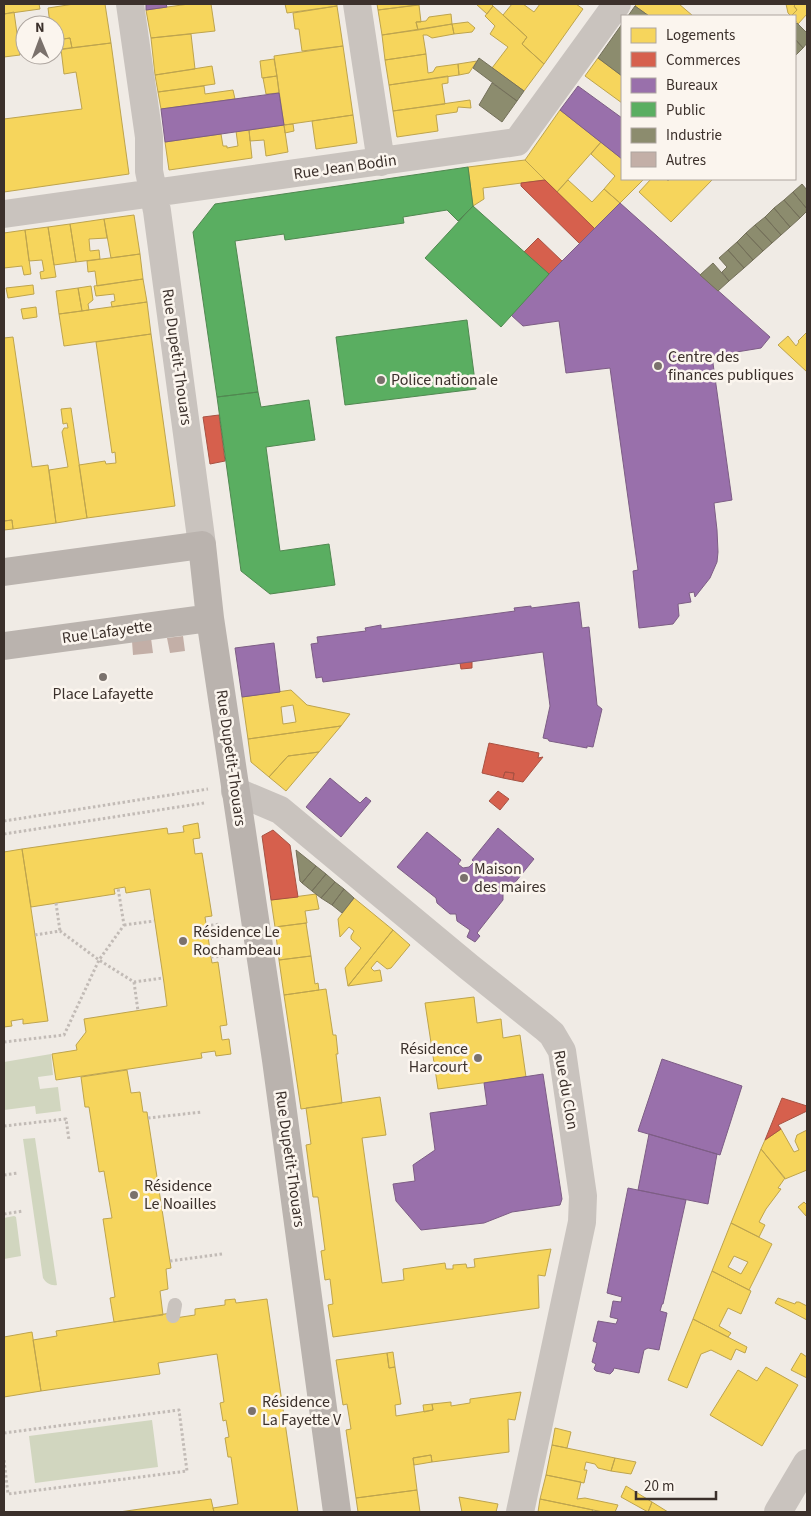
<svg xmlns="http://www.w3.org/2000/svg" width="811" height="1516" viewBox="0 0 811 1516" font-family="'Source Sans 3',sans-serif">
  <rect width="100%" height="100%" fill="#f0ebe5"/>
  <path fill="#d1d6bf" d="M51,1054L53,1075L38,1077L40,1089L58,1087L61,1111L36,1114L35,1106L4,1110V1062Z
    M35,1138L57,1285C51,1286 46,1283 43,1278L23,1139Z
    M14,1216L16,1217L21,1256L4,1259V1218Z
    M152,1420L158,1467L35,1483L29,1436Z"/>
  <path fill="#f6d55c" stroke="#bea44d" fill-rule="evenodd" d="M4,4H39L40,9L4,14Z
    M74,4H105L111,43L72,48L70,38L57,40L55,25L50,24L48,8Z
    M189,4H211L215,31L151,38L146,10Z
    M285,4H337V6L287,13Z
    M377,4H424L378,10Z
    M476,4H491L493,6L487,14Z
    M512,4H523L534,12L540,4H576L583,9L544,64L522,44L527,37L503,15Z
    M637,4H679L693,16H649L635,6Z
    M786,4H796L794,6L797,10L791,16L788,13Z
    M796,4H807V14L798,24L795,20V16H791L797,10L794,6Z
    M419,5L421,22H416L418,30L382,35L378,10Z
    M337,6L343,46L302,51L299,29H295L293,13Z
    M493,6L527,37L522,44L544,64L524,91L492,68L508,47L490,34L495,26L485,16Z
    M14,12L20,55L4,57V14Z
    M451,14L452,24L418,30L416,22L426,21L429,17Z
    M468,22L475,28L472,32L454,34L452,24Z
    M452,24L454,34L432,38L427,35H423L426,54L385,60L382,35Z
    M191,34L195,69L155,75L151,38Z
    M70,38L72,48L58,50L57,40Z
    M111,43L129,174L4,192V119L82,109L76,72L64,74L61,49Z
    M343,46L353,115L284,125L274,56Z
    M426,54L428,73L433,72L436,67L458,64L459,75L389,85L385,60Z
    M598,58L622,76V103L585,76Z
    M274,59L277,76L262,78L260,61Z
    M477,61L469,73L459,75L458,64Z
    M212,66L215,84L158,92L155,75Z
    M277,76L279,93L266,94L263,78Z
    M448,76V83L442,84L445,104L393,111L389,85Z
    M204,86L205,94L233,90L235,99L161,109L158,92Z
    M470,100L471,108L458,107L457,112L436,115L438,131L397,137L393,111Z
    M560,110L601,142L557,192L525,160Z
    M353,115L357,143L316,149L312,121Z
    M293,124L294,131L285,133L284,125Z
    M284,125L288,152L266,156L264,140L250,141L249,130Z
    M249,130L252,158L169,170L165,142L221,134L223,146H227V148L238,146L236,131Z
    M601,142L622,159V179H644L620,203L604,189L615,176L591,154Z
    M525,160L545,180L483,188L484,199L473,206L468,167Z
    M651,179H666L668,181L670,179H713L671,222L639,192Z
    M568,180L592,202L604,189L620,203L595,229L557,192Z
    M134,215L140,254L111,258L104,219Z
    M104,219L107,238L89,239L90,251L99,250L100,259L76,262L70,224Z
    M70,224L76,262L54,265L48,227Z
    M48,227L56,277L41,279L40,272L44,271L42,260L29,261L25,230Z
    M25,230L31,274L24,275L22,266L4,268V233Z
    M140,254L143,279L97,286L95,271L88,272L87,261Z
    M143,279L147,302L112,307L111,302L115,301L114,294L96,296L94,286Z
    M33,285L34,294L8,298L6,288Z
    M91,286L93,300L88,304L89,310L82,311L78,288Z
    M78,288L82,311L59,314L56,291Z
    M147,302L151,334L64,346L59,314Z
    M36,307L37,317L23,319L21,309Z
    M807,332V372L778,345L788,336L796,346L799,342L798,341Z
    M151,334L175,506L87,518L79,465L105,461L106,464L116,463L115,452L112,453L96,342Z
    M13,337L32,467L48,465L56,523L13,529L12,520L4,521V338Z
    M71,408L87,518L56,523L49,470L68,467L62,432L64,428H68L67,423L63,424L61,409Z
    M12,520L13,529L4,530V521Z
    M291,690L307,705L350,714L341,726L248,739L242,697ZM293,705L296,722L283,724L281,707Z
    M341,726L319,752L288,756L269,777L251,762L248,739Z
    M319,752L286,791L269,777L288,756Z
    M198,823L200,838L193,839L195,854L202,853L212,916L205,917L212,963L218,962L227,1025L220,1026L222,1040L229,1039L231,1054L216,1056L215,1051L201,1053L202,1058L56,1080L52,1054L77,1050L76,1045L86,1032L84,1019L167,1006L164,983L150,889L126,893L125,887L114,889L115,894L31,907L22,849L167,828L168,834L184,832L183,826Z
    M22,849L48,1021L23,1024V1019L11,1021L12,1026L4,1027V852Z
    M316,894L319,909L305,911L307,923L275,927L271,900Z
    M354,898L393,930L348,986L345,968L361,948L351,939V936L354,931L349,927L340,937L338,919Z
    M306,923L311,956L279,960L275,927Z
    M393,930L410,945L391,968L387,969L377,961L371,968L374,971L380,970L382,981L348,986Z
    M311,956L315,984L318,983L319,990L284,995L279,960Z
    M326,989L333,1035H336L338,1054H336L342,1103L301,1109L284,995Z
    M474,997L477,1023L501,1019L503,1038L520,1035L526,1077L438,1089L425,1003Z
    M127,1070L131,1093L140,1092L143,1112H147L171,1268L166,1269L168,1289L160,1291L163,1315L114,1322L110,1298L115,1297L103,1219L112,1218L104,1171L99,1172L89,1107H85L81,1077Z
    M380,1097L386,1135L362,1138L382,1283L404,1280L403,1269L445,1263L446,1269H453V1265L466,1264L467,1268L475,1267L474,1259L551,1249L545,1276L538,1275L539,1308L333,1337L328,1305L333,1304L330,1279L325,1280L321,1251L325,1250L318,1197H313L306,1145L311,1144L306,1108Z
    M781,1129L794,1152L799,1150L795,1141L797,1135L807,1130V1170L785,1179L761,1149L765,1140Z
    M761,1149L785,1178L778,1188L781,1189L766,1209L759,1222L765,1225L759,1237L731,1223Z
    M804,1202L807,1205L806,1216L798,1207Z
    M731,1223L772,1244L749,1290L712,1271ZM734,1256L748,1262L741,1274L728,1267Z
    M712,1271L751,1291L741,1314L728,1308L719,1326L731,1333L728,1337L693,1319Z
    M778,1298L795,1304L796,1302H799L807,1306V1320L775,1303Z
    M235,1299L236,1303L267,1299L298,1512H214L213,1508L238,1504L231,1457H228L225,1438L229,1437L226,1420L223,1421L220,1403L224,1402L217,1354L158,1363L160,1374L41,1391L33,1340L57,1336L56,1331L171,1313L175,1318L195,1315V1309L225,1305V1300Z
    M693,1319L747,1347L745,1353L736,1349L731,1360L711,1350L701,1354L687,1388L668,1380Z
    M32,1332L41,1391L4,1397V1337Z
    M393,1352L395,1367L389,1368L387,1353Z
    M387,1353L389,1368L395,1367L401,1404L395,1405L396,1416L433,1410L432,1404L451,1402V1406L470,1403V1399L521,1392L515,1420L508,1419L509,1452L432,1462L431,1455L413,1458L417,1490L356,1498L346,1430L351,1429L349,1416L347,1404L343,1405L336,1360Z
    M801,1353L807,1357V1378L791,1370Z
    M766,1367L798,1385L762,1446L710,1415L738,1370L757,1381Z
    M432,1404L433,1410L424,1412L423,1405Z
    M555,1428L571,1432L567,1448L552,1445Z
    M552,1445L615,1458L611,1471L598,1468L595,1464L586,1462L584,1470H587L584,1483L546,1475Z
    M431,1455L432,1462L414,1465L413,1458Z
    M615,1458L636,1462L631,1474L611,1471Z
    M546,1475L581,1482L577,1499L585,1498L618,1505L615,1512H603L540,1499Z
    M626,1486L652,1502L648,1512L621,1497Z
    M417,1490L420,1512H358L356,1498Z
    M459,1497L498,1504L496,1512H462Z
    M211,1499L214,1512H119L197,1501Z
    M540,1499L593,1510L592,1512H538Z
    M652,1502L668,1512H648Z"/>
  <path fill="#d6604d" stroke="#a85243" d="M545,180L595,229L580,244L521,186V183Z
    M538,238L563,262L549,274L524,252Z
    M219,415L225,461L210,464L203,417Z
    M472,662V668L461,669L460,663Z
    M489,743L539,753L538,758L543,757L523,782L513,780L514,773L505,772L503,778L482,773Z
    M505,772L514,773L513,780L503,778Z
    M498,791L509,799L500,810L489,801Z
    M273,830L290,845L298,897L271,900L262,836Z
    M782,1098L807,1106V1111L778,1125L781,1129L765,1140Z"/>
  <path fill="#9970ab" stroke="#7d5d85" d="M146,4H166L167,7L146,10Z
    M578,86L622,118V159L560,110Z
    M279,93L284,125L165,142L161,109Z
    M620,203L770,337L761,348L712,356L732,500L714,503L717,530L718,552L717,562L710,578L695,597L694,592L689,593L691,602L678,604L679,616L673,624L639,628L633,571L638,570L610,368L566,373L559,321L523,326L511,315L549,274Z
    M579,602L582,628L589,627L597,705L602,709L593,747L587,746V748L549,741L548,739L543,738L550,706L543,652L323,682L322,677L316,678L311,644L318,643L317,637L366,631L365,628L381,625V629L515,611L514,608L531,606V608Z
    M274,643L280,692L242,697L235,648Z
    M330,778L360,803L366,797L371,801L341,837L306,807Z
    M498,828L534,859L509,890L505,887L503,891V900L477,933L480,936L475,942L467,937L470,930L457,921L456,914H450L437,903L436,898L397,867L427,832L461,860L458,864L463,868L469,867L474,862L472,860Z
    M662,1059L742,1086L720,1155L638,1131Z
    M543,1074L562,1199L560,1205L512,1212L484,1223L421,1230L396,1201L393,1184L415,1181L413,1165L435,1150L430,1113L487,1105L484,1083Z
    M649,1134L717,1154L708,1204L638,1190Z
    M628,1188L686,1200L663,1304H662L660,1311L667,1313L659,1350L648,1348L644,1350L639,1373L614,1368L613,1371L610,1374L596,1371L594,1369L596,1364L592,1362L597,1343L593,1341L598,1321L616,1324L618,1319L610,1317L613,1301L621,1302L622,1297L607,1293Z"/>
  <path fill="#5aae61" stroke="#518851" d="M468,167L473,206L458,221L447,210L403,217L404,223L285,240L284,234L235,241L258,392L217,397L193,232L215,204Z
    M473,206L549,274L501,327L425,258Z
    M467,320L476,389L345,405L336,337Z
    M258,392L261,407L309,400L315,440L266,447L280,551L329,544L335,585L270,594L241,571L217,397Z"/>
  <path fill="#8c8c6e" stroke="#74705a" d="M635,6L649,16H628Z
    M797,23L807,33V43L803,48L795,39V25Z
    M622,24V76L598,58Z
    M795,39L803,48L795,56Z
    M479,58L524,91L517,101L473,68Z
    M492,83L517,101L502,122L479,105Z
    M802,184L807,190V209L793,192Z
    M793,192L807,209V211L800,218L784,200Z
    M784,200L800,218L790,227L774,208Z
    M774,208L790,227L781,235L765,217Z
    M765,217L781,235L772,243L755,225Z
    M755,225L772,243L763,251L746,233Z
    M746,233L763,251L753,260L737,242Z
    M737,242L753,260L744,268L728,250Z
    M728,250L744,268L729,281L722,272L727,267L719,258Z
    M713,263L729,281L718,291L700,275Z
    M296,850L316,866L302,883L300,881Z
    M316,866L326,874L312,891L302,883Z
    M326,874L335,882L321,898L312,891Z
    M335,882L344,889L332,905L321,898Z
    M344,889L354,898L342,913L332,905Z"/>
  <path fill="#c3afa7" d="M183,636L185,651L170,653L167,638Z
    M151,638L153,653L133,655L132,641Z"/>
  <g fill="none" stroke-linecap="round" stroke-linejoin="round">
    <path stroke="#c2bbb6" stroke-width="3" stroke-dasharray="2.5 2.5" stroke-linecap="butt" d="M4,821L208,789
      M4,834L204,803
      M56,903L60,931
      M124,925L154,921
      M206,926L221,924
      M35,935L60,931L99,960L134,982L163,978
      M211,957L225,956
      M134,982L138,1011
      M4,1042L64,1035L99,960L124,925L118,888
      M148,1118L202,1112
      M4,1126L66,1119L69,1140
      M4,1175L18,1173
      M4,1214L23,1211
      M170,1261L222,1254
      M4,1433L179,1410L187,1471L8,1494L4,1460"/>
    <path stroke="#c9c3be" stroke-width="14" d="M173,1316L175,1305"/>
    <path stroke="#c9c3be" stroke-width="28" d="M130,4L149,137V171L157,211L202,545
      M357,4L381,162
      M4,214L517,142L617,4
      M235,791L280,810L469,967L544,1027L552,1034L562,1051L583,1196L582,1222L520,1512
      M778,1512L807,1463"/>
    <path stroke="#bab3ae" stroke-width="28" d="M4,572L202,545L210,618L276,1060L337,1512
      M4,646L210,618"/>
  </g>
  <g fill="#7a716c" stroke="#fbf5ee" stroke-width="2">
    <circle cx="658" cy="366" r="5"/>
    <circle cx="381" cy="380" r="5"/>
    <circle cx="103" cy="677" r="5"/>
    <circle cx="464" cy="878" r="5"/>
    <circle cx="183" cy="941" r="5"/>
    <circle cx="478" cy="1058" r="5"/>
    <circle cx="134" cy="1195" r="5"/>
    <circle cx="252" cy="1411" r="5"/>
  </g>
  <g text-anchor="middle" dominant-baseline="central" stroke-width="5" stroke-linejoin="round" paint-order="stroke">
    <g font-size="16" fill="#3b302b" stroke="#fbf5ee">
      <text transform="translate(345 167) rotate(-8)">Rue Jean Bodin</text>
      <text transform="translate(177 357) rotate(82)">Rue Dupetit-Thouars</text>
      <text transform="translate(107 632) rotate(-8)">Rue Lafayette</text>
      <text transform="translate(231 758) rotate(82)">Rue Dupetit-Thouars</text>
      <text transform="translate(566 1090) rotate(80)">Rue du Clon</text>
      <text transform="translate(290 1159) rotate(82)">Rue Dupetit-Thouars</text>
    </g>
    <g font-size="16" fill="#3b302b" stroke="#fbf5ee" text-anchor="start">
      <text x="668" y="357">Centre des<tspan x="668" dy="18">finances publiques</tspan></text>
      <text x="391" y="380">Police nationale</text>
      <text x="103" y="694" text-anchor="middle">Place Lafayette</text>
      <text x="474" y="869">Maison<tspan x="474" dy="18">des maires</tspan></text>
      <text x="193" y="932">Résidence Le<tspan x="193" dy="18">Rochambeau</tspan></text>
      <text x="468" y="1049" text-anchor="end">Résidence<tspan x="468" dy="18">Harcourt</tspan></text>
      <text x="144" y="1186">Résidence<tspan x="144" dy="18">Le Noailles</tspan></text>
      <text x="262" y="1402">Résidence<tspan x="262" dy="18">La Fayette V</tspan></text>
    </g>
  </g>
  <rect width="811" height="1516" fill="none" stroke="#3b302b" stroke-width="10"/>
  <rect x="621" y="15" width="175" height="165" fill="#fbf5ee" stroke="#aea6a0"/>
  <rect x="631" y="28" width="25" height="15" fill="#f6d55c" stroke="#aea6a0"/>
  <text x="666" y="40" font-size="15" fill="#3b302b">Logements</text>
  <rect x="631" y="52" width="25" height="15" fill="#d6604d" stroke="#aea6a0"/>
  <text x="666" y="65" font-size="15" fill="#3b302b">Commerces</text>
  <rect x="631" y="78" width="25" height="15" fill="#9970ab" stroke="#aea6a0"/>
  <text x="666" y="90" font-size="15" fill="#3b302b">Bureaux</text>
  <rect x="631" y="102" width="25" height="15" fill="#5aae61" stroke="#aea6a0"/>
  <text x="666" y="115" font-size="15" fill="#3b302b">Public</text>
  <rect x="631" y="128" width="25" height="15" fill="#8c8c6e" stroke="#aea6a0"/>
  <text x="666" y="140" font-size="15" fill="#3b302b">Industrie</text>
  <rect x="631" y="152" width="25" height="15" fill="#c3afa7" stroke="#aea6a0"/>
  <text x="666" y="165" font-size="15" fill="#3b302b">Autres</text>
  <g transform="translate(40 40) rotate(359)"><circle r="24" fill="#fbf5ee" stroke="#aea6a0"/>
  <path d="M0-4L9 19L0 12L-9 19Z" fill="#7a716c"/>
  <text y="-8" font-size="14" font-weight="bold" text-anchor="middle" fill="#3b302b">N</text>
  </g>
  <path d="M636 1491v8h80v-8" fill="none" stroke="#3b302b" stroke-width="2.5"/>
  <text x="644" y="1491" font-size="15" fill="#3b302b" stroke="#fbf5ee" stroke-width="4" paint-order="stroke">20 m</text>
</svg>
